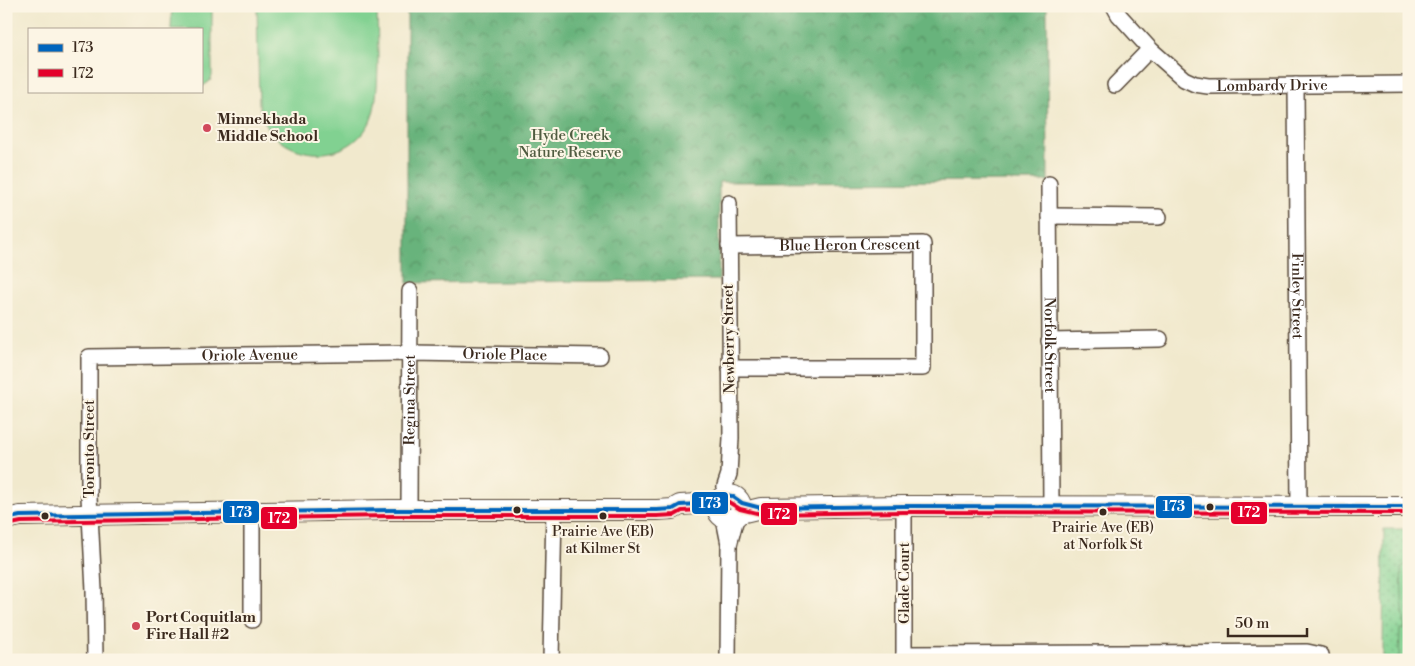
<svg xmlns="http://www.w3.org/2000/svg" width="1415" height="666" viewBox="0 0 1415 666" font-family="'Libre Bodoni',serif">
  <defs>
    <pattern id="grass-dots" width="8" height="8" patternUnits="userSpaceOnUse" patternTransform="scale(1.25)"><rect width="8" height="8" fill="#81d191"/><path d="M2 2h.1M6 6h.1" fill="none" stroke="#6baa76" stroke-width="1.8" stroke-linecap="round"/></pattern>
    <pattern id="forest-crowns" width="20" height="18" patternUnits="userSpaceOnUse" patternTransform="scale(1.25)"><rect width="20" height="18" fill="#68b37b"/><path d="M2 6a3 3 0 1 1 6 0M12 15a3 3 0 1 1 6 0" fill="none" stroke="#579264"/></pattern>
  </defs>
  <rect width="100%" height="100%" fill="#fcf5e5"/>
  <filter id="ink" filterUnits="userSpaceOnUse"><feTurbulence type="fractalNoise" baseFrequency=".02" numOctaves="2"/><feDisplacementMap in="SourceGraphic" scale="10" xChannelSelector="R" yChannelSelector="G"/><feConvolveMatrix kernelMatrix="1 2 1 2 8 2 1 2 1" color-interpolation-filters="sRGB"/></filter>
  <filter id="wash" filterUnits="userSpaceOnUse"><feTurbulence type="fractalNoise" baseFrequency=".0096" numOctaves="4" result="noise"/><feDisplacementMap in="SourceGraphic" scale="20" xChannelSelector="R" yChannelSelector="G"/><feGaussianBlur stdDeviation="1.12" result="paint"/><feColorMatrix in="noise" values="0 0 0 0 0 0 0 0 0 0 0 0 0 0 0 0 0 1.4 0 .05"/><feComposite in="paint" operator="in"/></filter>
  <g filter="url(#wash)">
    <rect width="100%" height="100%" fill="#f1e9cd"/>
    <path fill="url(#grass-dots)" stroke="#5e7e58" d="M1384,529H1409V660H1383Z"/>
    <path fill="url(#forest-crowns)" stroke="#526e4c" d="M407,6H1047L1048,181L719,182V280L407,283Z"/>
    <path fill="#81d191" stroke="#5e7e58" d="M172,6H211L212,8V76L210,81L203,86L201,87V29H171Z
      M257,6H377C377,35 382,100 369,124C343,171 268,159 259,105Z
      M1409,562V660H1399L1400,629H1405L1402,598L1401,568Z"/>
  </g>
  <g filter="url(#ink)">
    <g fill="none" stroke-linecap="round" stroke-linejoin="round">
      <defs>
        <g id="minor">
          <path id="s1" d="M1114,6L1119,15L1150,49L1184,79L1195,84L1208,86L1409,84"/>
          <path d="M1115,85L1150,49"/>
          <path id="s2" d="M1296,85L1299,507"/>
          <path id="s3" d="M1049,184L1051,506"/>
          <path d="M1049,216L1159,217"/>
          <path id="s4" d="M729,246L923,244V368H730"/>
          <path d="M1049,341L1160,339"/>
          <path d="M724,496L725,486L729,474L731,438L729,203"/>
          <path id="s5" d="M409,509L410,291"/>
          <path d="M252,512V620"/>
          <path d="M724,519L729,544"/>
          <path d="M904,654L1307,652L1321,655L1322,660"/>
          <path id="s6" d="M95,660L94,590L89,497V357L411,353L600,356"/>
          <path d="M551,660L554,510"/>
          <path d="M728,660L729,545L736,518"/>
          <path d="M904,660V506"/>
        </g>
        <path id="major" d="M717 507a12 12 0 1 1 24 0a12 12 0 1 1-24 0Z
          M740,513L761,508L904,506L1409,507
          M6,519L20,516L389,510H657L673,509L680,505L717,503"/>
      </defs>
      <use href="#minor" stroke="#564738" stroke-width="18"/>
      <use href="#major" stroke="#564738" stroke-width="22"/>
      <use href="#minor" stroke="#fff" stroke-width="15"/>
      <use href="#major" stroke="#fff" stroke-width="20"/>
      <defs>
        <path id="bus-1" d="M6,519L20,516L389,510H657L673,509L680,505L717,503L726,495L732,496L742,503L761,508L904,506L1409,507"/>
        <path id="bus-2" d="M7,525L21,522L389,516H657L675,515L682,511L719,509L727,501L740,509L761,514L904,512L1409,513"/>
      </defs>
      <use href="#bus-1" stroke="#fcf5e5" stroke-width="8"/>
      <use href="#bus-2" stroke="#fcf5e5" stroke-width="8"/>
      <use href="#bus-1" stroke="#0065bd" stroke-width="4"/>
      <use href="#bus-2" stroke="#e4002b" stroke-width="4"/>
    </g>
  </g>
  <g fill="#d1495b" stroke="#fcf5e5" stroke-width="2">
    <circle cx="207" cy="128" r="5"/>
    <circle cx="136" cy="626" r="5"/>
  </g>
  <g fill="#3b2a1e" stroke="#fcf5e5" stroke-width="2">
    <circle cx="1210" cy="507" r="4.5"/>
    <circle cx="517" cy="510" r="4.5"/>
    <circle cx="1103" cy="512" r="4.5"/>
    <circle cx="45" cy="516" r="4.5"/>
    <circle cx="603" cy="516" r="4.5"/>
  </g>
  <g text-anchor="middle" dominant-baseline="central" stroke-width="4" stroke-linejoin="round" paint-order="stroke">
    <g font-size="14" fill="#3b2a1e" stroke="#fcf5e5">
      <text x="1103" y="528">Prairie Ave (EB)<tspan x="1103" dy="17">at Norfolk St</tspan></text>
      <text x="603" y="532">Prairie Ave (EB)<tspan x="603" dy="17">at Kilmer St</tspan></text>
    </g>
    <g font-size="15" fill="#3b2a1e" stroke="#fcf5e5">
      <text stroke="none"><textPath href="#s1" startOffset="191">Lombardy Drive</textPath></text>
      <text stroke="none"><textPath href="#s4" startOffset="121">Blue Heron Crescent</textPath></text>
      <text stroke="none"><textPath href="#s2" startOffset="211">Finley Street</textPath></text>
      <text transform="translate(729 339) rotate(-91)">Newberry Street</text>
      <text stroke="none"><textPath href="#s3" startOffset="161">Norfolk Street</textPath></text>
      <text stroke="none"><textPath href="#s6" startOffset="719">Oriole Place</textPath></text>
      <text stroke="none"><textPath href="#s6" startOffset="464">Oriole Avenue</textPath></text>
      <text stroke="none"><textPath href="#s5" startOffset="109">Regina Street</textPath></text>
      <text transform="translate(89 449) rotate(-90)">Toronto Street</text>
      <text transform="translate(904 583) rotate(-90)">Glade Court</text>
    </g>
    <g font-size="15" font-weight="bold" fill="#3b2a1e" stroke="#fcf5e5" text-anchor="start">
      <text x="217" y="119">Minnekhada<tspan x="217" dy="17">Middle School</tspan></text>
      <text x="146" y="617">Port Coquitlam<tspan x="146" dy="17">Fire Hall #2</tspan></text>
    </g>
    <g font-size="15" fill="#505c40" stroke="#fcf5e5">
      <text x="570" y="135">Hyde Creek<tspan x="570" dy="17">Nature Reserve</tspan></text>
    </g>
  </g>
  <g stroke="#fcf5e5" stroke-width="2">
    <rect x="691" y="491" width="38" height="24" rx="5" fill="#0065bd"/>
    <rect x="1155" y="495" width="38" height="24" rx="5" fill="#0065bd"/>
    <rect x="222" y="500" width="38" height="24" rx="5" fill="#0065bd"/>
    <rect x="1230" y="501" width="38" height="24" rx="5" fill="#e4002b"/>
    <rect x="760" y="502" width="38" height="24" rx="5" fill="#e4002b"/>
    <rect x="260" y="506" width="38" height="24" rx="5" fill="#e4002b"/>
  </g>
  <g font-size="14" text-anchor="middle" font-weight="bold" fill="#fff">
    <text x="710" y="508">173</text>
    <text x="1174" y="511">173</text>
    <text x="241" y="517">173</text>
    <text x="1249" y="517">172</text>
    <text x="779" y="519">172</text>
    <text x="279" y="523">172</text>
  </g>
  <rect width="1415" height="666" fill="none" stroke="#fcf5e5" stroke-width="25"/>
  <rect x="28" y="28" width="175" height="65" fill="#fcf5e5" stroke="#afa495"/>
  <rect x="38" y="44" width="25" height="8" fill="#0065bd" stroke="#afa495"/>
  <text x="72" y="52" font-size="15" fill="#3b2a1e">173</text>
  <rect x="38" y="69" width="25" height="8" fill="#e4002b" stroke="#afa495"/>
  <text x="72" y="78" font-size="15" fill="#3b2a1e">172</text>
  <path d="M1228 628v8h79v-8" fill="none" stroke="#3b2a1e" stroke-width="2.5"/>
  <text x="1235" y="628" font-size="15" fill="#3b2a1e" stroke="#fcf5e5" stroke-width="4" paint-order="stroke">50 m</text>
</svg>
